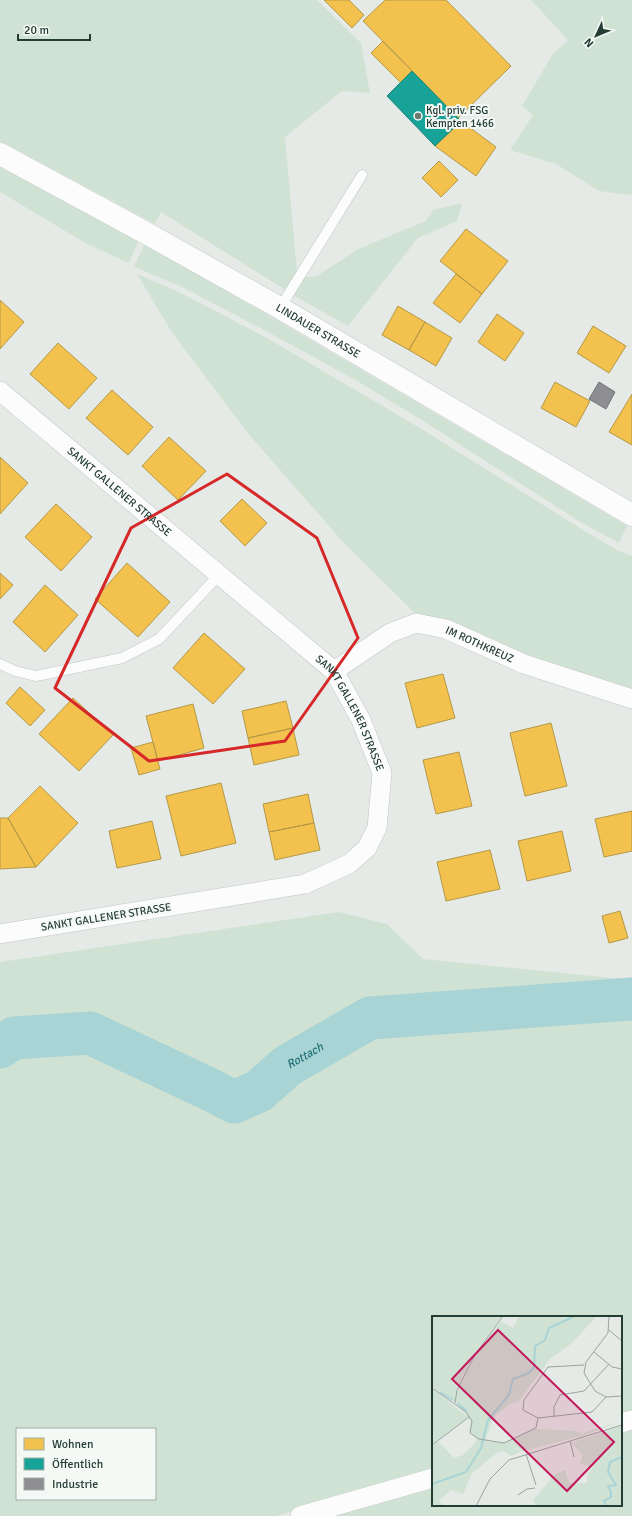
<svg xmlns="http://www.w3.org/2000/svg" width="632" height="1516" viewBox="0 0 632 1516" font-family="Signika,sans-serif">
  <rect width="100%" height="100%" fill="#e5eae7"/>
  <path fill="#d0e2d3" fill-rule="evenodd" d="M0,0H317L361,43L370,93L342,91L285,137L297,273L287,291L161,212L155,224L0,141Z
    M531,0H632V195L599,191L556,164L510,150L533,115L522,106L553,54L568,40Z
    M0,167L139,240L129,263L87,244L0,192Z
    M462,203L457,221L418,238L348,326L293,295L304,277L317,276L358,249L426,221L433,210Z
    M145,243L627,526L619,543L582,523L425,422L352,378L268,332L180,286L134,267Z
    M137,274L179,292L267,338L420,428L580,528L619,551L632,556V692L418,616L344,543L246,431L173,334Z
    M339,912L387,924L423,959L632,980V1411L621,1414V1317H433V1470L276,1516H0V962ZM17,1429H155V1499H17Z
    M632,1427V1516H324L433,1485V1505H621V1430Z"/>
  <path fill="#f2c14e" stroke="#b49946" d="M324,0H349L364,15L352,28Z
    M385,0H446L511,66L458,118L363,21Z
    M383,41L412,71L401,83L371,53Z
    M461,121L496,147L476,176L435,146Z
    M439,161L458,180L441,197L422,178Z
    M466,229L508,261L482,294L440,261Z
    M456,274L482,294L460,323L433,303Z
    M0,300L24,322L0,349Z
    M398,306L425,322L409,350L382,335Z
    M497,314L524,333L505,361L478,342Z
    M425,322L452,338L436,366L409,350Z
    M593,326L626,346L609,373L577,353Z
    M58,343L97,378L69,409L30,374Z
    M555,382L590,401L576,427L541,408Z
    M112,390L153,427L128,455L86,418Z
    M632,394V445L609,432Z
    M169,437L206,471L178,500L142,466Z
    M0,457L28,483L0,514Z
    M242,499L267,523L245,546L220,521Z
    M56,504L92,537L61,571L25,537Z
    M127,563L170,602L138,637L95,599Z
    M0,573L13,585L0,599Z
    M45,585L78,615L45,652L13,622Z
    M204,633L245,669L213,704L173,668Z
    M443,674L455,718L417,728L405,683Z
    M20,687L45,710L30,726L6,703Z
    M73,698L113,735L79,771L39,734Z
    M286,701L293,728L248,738L242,711Z
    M193,704L204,748L158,761L146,716Z
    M551,723L567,786L525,796L510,733Z
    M293,728L299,755L254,765L248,738Z
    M153,742L160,769L139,775L131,748Z
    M459,752L472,806L436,814L423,760Z
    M221,783L236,843L181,856L166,796Z
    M40,786L78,823L36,867L8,818Z
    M308,794L314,823L269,832L263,804Z
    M632,811V851L604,857L595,819Z
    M0,818H8L36,867L0,869Z
    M152,821L161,859L117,868L109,831Z
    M314,823L320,850L275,860L269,832Z
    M562,831L571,871L527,881L518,841Z
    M490,850L500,889L446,901L437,862Z
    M620,911L628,938L609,943L602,916Z"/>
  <path fill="#17a398" stroke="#1b847a" d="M412,71L461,121L435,146L387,96Z"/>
  <path fill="#8d8d92" stroke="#6e7576" d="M599,382L615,392L606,409L589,399Z"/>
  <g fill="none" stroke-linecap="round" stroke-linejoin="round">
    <path stroke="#a9d4d6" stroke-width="43" id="s1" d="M0,1047L14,1038L90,1033L209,1089L234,1102L259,1091L287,1066L370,1018L632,999"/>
    <defs>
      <path id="lane" d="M280,308L362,175
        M0,664L15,671L36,676L122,658L159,639L219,575"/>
      <g id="street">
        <path id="s2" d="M0,391L334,671L361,720L382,773L377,828L367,848L349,864L305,884L0,934"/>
        <path id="s3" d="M334,671L390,633L416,623L446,629L524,664L632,699"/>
        <path d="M621,1423L632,1420"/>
        <path d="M300,1516L433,1478"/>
      </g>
      <g id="secondary">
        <path id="s4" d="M0,154L146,233L280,308L632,515"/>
      </g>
    </defs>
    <use href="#lane" stroke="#c2c7c4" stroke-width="11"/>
    <use href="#street" stroke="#c2c7c4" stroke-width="20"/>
    <use href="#secondary" stroke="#c1c7c4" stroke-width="23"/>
    <use href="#lane" stroke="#fbfcfb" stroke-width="10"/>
    <use href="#street" stroke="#fbfcfb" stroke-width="19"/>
    <use href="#secondary" stroke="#fbfcfb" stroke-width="22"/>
  </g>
  <path fill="none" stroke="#d62828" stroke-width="3" stroke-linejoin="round" d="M227,474L317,538L358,638L285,741L149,761L55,688L131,528Z"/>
  <circle fill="#687a73" stroke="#f4f9f6" stroke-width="1.5" cx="418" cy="116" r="4"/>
  <g text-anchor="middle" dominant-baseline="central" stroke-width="4" stroke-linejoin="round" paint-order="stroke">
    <g font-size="11" fill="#243d34" stroke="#f4f9f6" text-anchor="start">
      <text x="426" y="110">Kgl. priv. FSG<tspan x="426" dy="13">Kempten 1466</tspan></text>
    </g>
    <g font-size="11" fill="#243d34" stroke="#f4f9f6">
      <text stroke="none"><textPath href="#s4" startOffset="364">LINDAUER STRASSE</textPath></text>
      <text stroke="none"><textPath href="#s2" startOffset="156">SANKT GALLENER STRASSE</textPath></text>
      <text stroke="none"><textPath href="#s3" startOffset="163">IM ROTHKREUZ</textPath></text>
      <text stroke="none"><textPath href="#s2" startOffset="480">SANKT GALLENER STRASSE</textPath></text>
      <text transform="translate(106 917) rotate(-9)">SANKT GALLENER STRASSE</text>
    </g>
    <g font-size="12" font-style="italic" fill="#217075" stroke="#f4f9f6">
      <text stroke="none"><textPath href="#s1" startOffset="338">Rottach</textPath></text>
    </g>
  </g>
  <g transform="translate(432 1316)">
    <rect width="190" height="190" fill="#e5eae7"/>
    <path d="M0,0H70L48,29L24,74L23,86L0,71ZM87,0H165L140,27L118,43L87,85L78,88L61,102L53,125L72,127L104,113L144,115L153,119L95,134L79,142L99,132L91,135L85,132H81L90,135L79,140L72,135L65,137L40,157L31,178L19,174L6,185L15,190H0V130L6,125L22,142L31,139L44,126V121L37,115L40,106L23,84L26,74L50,28L69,5L81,12ZM0,73L36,101L0,128ZM190,105L153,119L152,117L157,115ZM190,110V190H104L101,184L123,158L133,154L137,167H155V159L161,151L148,148L151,138L139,127Z" fill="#d0e2d3"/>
    <path fill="none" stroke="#a9d4d6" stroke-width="2" d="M8,76L21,84M25,87L35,95M0,168L34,156L49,132L56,104L77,79L81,63L97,57L102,51L103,30L113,24L117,12L143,0M174,190L172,185L179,181V176L176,170L184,169L176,156L178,146L190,141"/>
    <path fill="none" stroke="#98a59f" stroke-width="1" d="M177,0L176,17L154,46L152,57L163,75L174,81L190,80M177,14L190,25M162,36L180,51L190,53M152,49L116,51L92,84L91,94L106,102L160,96L174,81M0,72L34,96L40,105L38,117L47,123L72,127L104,112L106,102M23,87L25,74L44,37L71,0M122,101V91L128,79L152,75L177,48M138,125L142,141M0,129L37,101M94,138L104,169M86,179L95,173L103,172M44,190L58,163L77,144L190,109M71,190H89"/>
    <path fill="#c2185b" fill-opacity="0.15" stroke="#c2185b" stroke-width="2" d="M66,14L182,126L135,175L20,63Z"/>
    <rect width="190" height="190" fill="none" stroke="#243d34" stroke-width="2"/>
  </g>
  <rect x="16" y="1428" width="140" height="72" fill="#f4f9f6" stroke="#a1aea8"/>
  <rect x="24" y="1438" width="20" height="12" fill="#f2c14e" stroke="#a1aea8"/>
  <text x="52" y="1448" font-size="12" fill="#243d34">Wohnen</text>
  <rect x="24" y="1458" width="20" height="12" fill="#17a398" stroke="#a1aea8"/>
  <text x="52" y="1468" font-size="12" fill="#243d34">Öffentlich</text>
  <rect x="24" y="1478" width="20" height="12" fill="#8d8d92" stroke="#a1aea8"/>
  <text x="52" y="1488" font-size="12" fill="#243d34">Industrie</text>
  <g transform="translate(596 36) rotate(226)" stroke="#f4f9f6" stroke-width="3" paint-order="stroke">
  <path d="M0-3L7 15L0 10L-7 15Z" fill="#243d34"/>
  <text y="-6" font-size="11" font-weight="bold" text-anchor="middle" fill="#243d34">N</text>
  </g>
  <path d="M18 34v6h72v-6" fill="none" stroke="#243d34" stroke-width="2"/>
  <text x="24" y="34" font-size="12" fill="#243d34" stroke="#f4f9f6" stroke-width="3" paint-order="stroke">20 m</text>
</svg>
